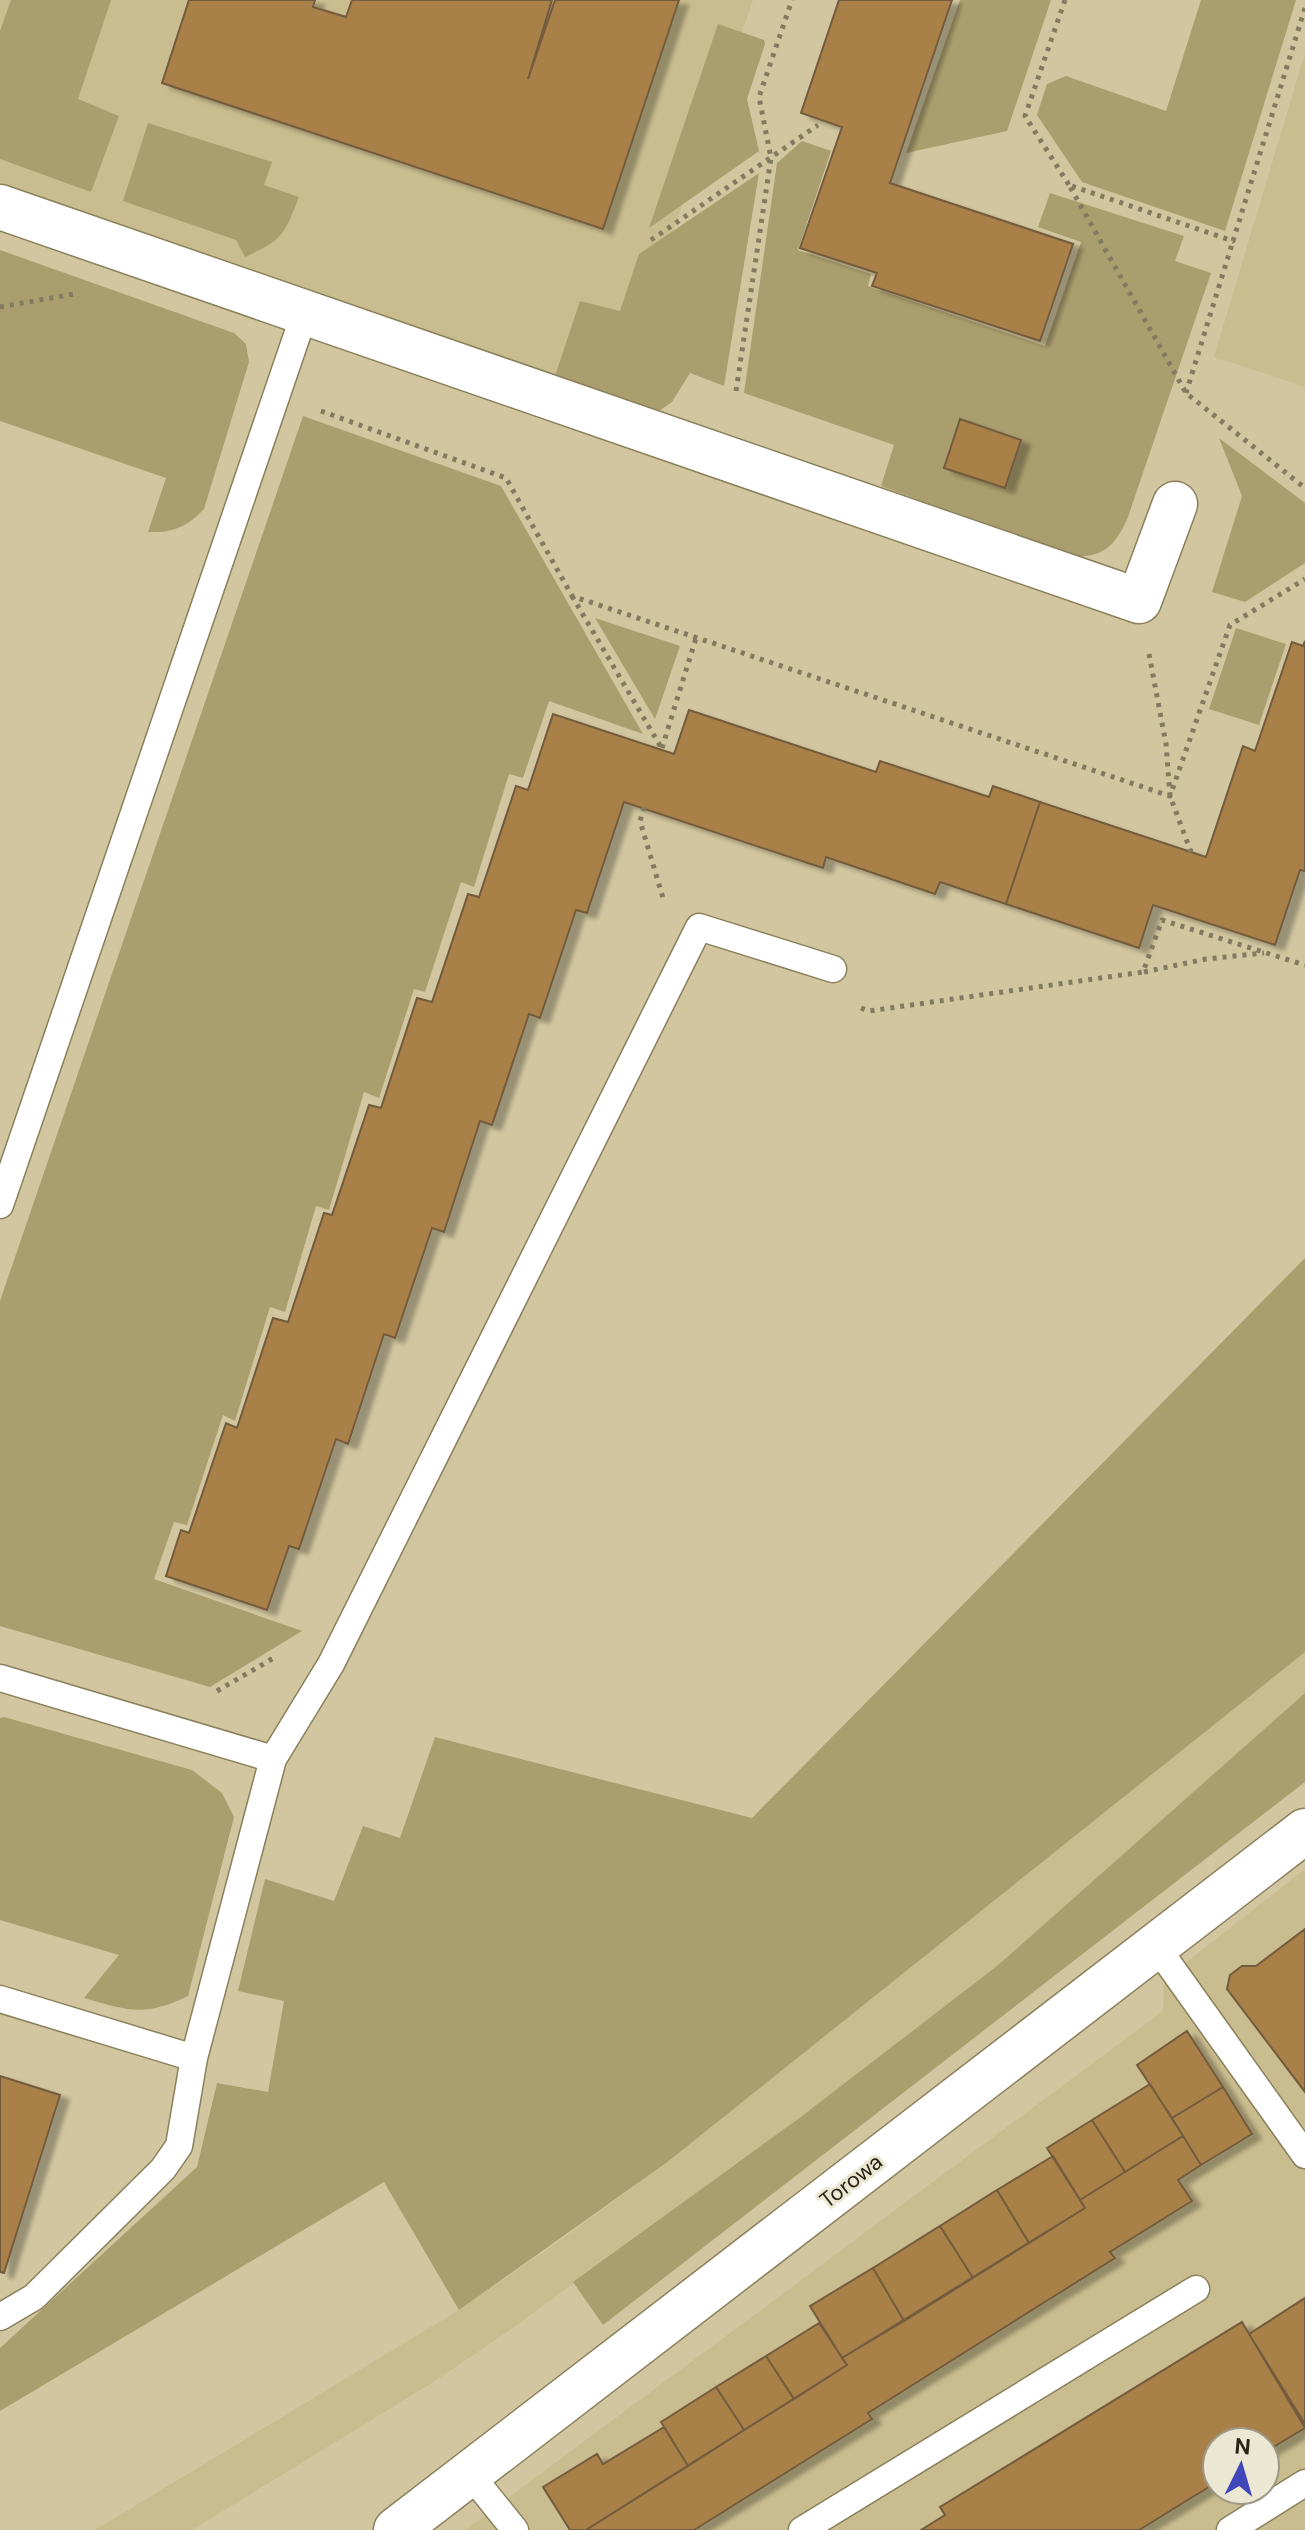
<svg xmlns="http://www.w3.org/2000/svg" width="1305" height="2530" viewBox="0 0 1305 2530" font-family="'DM Sans',sans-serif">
  <defs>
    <filter id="shadow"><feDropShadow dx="9" dy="5" stdDeviation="2" flood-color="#0004"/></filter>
  </defs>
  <rect width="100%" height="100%" fill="#d1c69f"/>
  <path fill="#c9bc8e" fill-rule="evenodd" d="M0,0H753L614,403L0,182Z
    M1305,53V387L1214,357Z
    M1305,1652V1693L997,1966L798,2119L507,2332L435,2381L192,2530H95L459,2310L551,2247L666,2163Z
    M1305,1869V2298L1249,2334L1305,2424V2530H465L1163,2011L1164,1980ZM1217,2442H1265V2490H1217Z"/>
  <path fill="#ab9e6e" d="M11,0H111L78,99L119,116L91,192L0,159V31Z
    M960,0H1051L1007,131L906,153Z
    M1201,0H1296L1225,231L1082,182L1037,115L1047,84L1066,76L1166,111Z
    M718,24L764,40L765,44L747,99L759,151L649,228Z
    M148,123L272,162L264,185L299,197C284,235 283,240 245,257L236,240L123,201Z
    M802,141L831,151L798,250L871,274L868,286L1045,346L1081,242L1038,227L1050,193L1184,236L1175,261L1211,273L1128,517C1115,547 1102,559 1069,556L881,486L894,445L744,393L777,163Z
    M759,173L724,386L690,373L672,402L659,411L555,376L580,301L620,311L639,254Z
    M0,250L234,333L246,344L249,362L204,509C187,527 173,533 148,532L166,478L0,421Z
    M303,416L501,486L643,734L549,701L523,778L509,774L474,887L461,882L425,992L414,989L379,1098L364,1092L329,1210L316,1206L285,1312L270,1307L235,1421L223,1415L187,1525L174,1522L154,1579L302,1631L210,1687L0,1626V1301Z
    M1219,438L1305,503V563L1245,602L1212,592L1242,496Z
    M595,618L680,646L655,719Z
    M1236,628L1286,644L1259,725L1209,709Z
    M1305,1258V1652L666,2163L459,2310L384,2182L0,2411V2348L197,2167L217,2083L268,2092L284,2001L238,1991L265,1879L334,1901L363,1826L400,1838L435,1737L752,1818Z
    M1305,1693V1782L603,2325L573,2282L798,2119L997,1966Z
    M4,1717L192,1770L222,1793L234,1817L188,1996C145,2017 129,2011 84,1998L119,1955L0,1920V1718Z"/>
  <path fill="#a98047" stroke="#735c3e" stroke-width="2" filter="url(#shadow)" d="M189,0H315L313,7L346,17L352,0H552L528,79L555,0H679L603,229L162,83Z
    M839,0H952L890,183L1073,244L1040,341L872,286L877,273L800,248L842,127L801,113Z
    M960,419L1021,440L1005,488L944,468Z
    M1305,641V871L1300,870L1275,945L1153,905L1139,948L1006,904L1040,802L1206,857L1243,746L1255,751L1292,642L1303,646Z
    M689,710L876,772L880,761L989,797L993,786L1040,802L1006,904L940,882L935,894L826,857L823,868L624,802L587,913L576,910L540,1018L529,1014L492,1125L480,1121L444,1232L432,1228L395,1338L384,1334L348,1444L336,1439L299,1549L289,1546L267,1610L166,1576L181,1530L189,1533L226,1423L237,1428L273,1318L288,1322L324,1213L332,1215L369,1105L381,1108L417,998L432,1002L468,894L479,897L516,786L528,790L553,714L674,754Z
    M1305,1929V2092L1227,1989L1230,1975L1242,1966H1256Z
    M1187,2031L1223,2087L1172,2118L1137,2065Z
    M0,2076L60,2095L4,2273L0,2272Z
    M1150,2084L1183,2136L1125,2172L1092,2120Z
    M1223,2087L1252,2134L1201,2165L1172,2118Z
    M1092,2120L1125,2172L1080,2200L1047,2148Z
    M1183,2136L1201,2165L1178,2180L1192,2201L1110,2252L1115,2258L868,2413L872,2419L694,2530H586L847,2365L842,2358L1085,2208L1080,2200Z
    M1053,2156L1085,2208L1029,2243L997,2190Z
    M997,2190L1029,2243L973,2278L940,2226Z
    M940,2226L973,2278L904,2321L873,2268Z
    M873,2268L904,2321L842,2358L810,2306Z
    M1305,2298V2424L1249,2334Z
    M1242,2322L1305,2428L1265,2452V2442H1217V2482L1139,2530H921L945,2515L940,2507Z
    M819,2323L847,2365L794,2399L766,2356Z
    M766,2356L794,2399L744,2430L716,2387Z
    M716,2387L744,2430L688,2466L661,2422Z
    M664,2427L688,2466L586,2530H570L543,2487L597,2454L603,2464Z"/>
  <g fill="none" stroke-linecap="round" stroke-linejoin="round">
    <defs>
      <path id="service" d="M0,1205L305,312
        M0,1678L273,1759L331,1664L699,927L833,969
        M1156,1946L1305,2155
        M0,1999L194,2058L273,1759
        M0,2317L34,2297L163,2169L179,2146L194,2058
        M470,2474L515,2530
        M802,2530L1196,2289
        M1230,2530L1305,2483"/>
      <path id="minor" d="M0,207L1139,601L1175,504
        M396,2530L1305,1831"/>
    </defs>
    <use href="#service" stroke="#8a805c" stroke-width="29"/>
    <use href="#minor" stroke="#8a805c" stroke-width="47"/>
    <path stroke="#837b60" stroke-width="5" stroke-dasharray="4 6" stroke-linecap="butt" d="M1065,0L1025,116L1069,185
      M1305,8L1233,241L1069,185L1186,393L1305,488
      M651,240L818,125
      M0,307L74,294
      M736,391L771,158L759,97L792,0
      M1186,393L1233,241
      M321,411L506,478L572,596L1170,796L1230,625L1305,579
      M572,596L662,749
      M1149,654L1166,744L1170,796L1191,852
      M662,748L696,638
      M644,807L640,821L663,898
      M1144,972L1206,959L1264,953
      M861,1008L869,1011L1143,972L1162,920L1305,965
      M217,1691L277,1656"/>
    <use href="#service" stroke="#fff" stroke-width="26"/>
    <use href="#minor" stroke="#fff" stroke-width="44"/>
  </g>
  <g text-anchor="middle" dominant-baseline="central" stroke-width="6" stroke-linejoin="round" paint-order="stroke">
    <g font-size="22" fill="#292516" stroke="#ece7d3">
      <text transform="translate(851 2181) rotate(-38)">Torowa</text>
    </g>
  </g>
  <g transform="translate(1241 2466) rotate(5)"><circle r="38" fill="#ece7d3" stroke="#9e9987" stroke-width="2"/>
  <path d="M0-6L14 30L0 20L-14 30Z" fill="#4047bb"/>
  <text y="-12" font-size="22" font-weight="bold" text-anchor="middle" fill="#292516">N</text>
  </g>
</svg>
